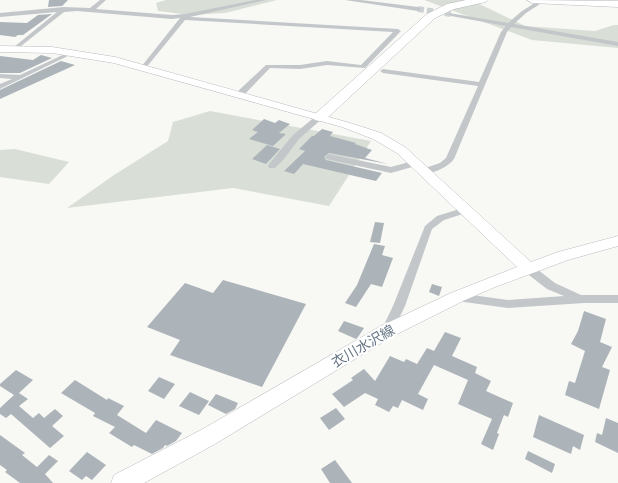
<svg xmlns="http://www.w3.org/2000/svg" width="618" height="483" viewBox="0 0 618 483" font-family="Helvetica,'Noto Sans JP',sans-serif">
  <rect width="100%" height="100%" fill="#f8f8f5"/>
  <path fill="#d9dfd6" d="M166,0H277L225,13L191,15L158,11L156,3Z
    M424,0H471L525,26L595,31L614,25H618V48L532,40Z
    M210,111L371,141L329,206L233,188L67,208L114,175L168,141L173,122Z
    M15,149L69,162L49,184L0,177V150Z"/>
  <path fill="#acb4ba" d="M49,0H68L62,6L48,7Z
    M52,14L23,35H18L15,37L0,35V22L27,23L38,15Z
    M41,55L52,58L20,73H0V56L33,60Z
    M61,61L75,65L0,99V90Z
    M264,119L275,123L279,120L290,124L279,133L286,134L273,146L249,139L258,132L252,130Z
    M322,129L333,132L330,136L356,143L355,144L372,150L365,158L388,164L329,153L324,157L326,160L382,173L376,181L303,164L294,174L284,171L305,151L299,149L312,136H314Z
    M267,145L280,149L266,164L252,159Z
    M375,222L384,223L380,243L370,242Z
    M374,244L385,246L382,255L393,258L382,287L371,284L356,307L345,303L357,285Z
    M223,280L306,304L262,387L170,355L180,340L147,327L185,283L213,293Z
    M432,284L442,287L439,296L429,292Z
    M584,311L606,319L600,342L612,347L602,367L610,370L599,409L565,395L569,381L575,383L585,351L571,344L578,331Z
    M344,321L364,328L358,337L356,339L338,331Z
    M445,332L461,338L452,356L477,367L475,373L491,381L486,391L513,403L508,417L504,415L497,433L499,434L493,450L481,444L492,419L458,404L468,380L434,365L418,394L428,399L423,410L402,400L398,408L393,406L389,412L375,405L378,399L365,393L344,407L332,394L353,380L351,378L364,369L375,381L390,356L404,362L406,359L417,364L427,348L434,351Z
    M16,370L33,380L19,393L28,399L19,406L33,418L39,413L44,418L55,409L63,416L52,426L64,436L50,448L11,414L6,418L0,414V408L14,395L0,386V384Z
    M159,377L175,384L164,399L148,391Z
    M75,380L107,400L108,398L124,406L117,415L146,433L156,420L182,433L176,441L167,446L165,445L163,448L152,454L134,445L132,447L109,433L115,427L93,416L95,413L61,393Z
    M190,392L209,401L199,415L179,406Z
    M216,394L238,403L235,409L226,414L208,405Z
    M336,408L345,419L329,430L320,418Z
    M539,415L584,435L580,450L573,446L571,454L533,437Z
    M606,418L618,423V453L595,442L597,433L602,435Z
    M0,435L25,453L22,455L37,467L49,455L58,461L45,474L53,483H20L5,472L7,470L0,465Z
    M528,451L555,464L552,473L525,459Z
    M87,452L106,465L92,480L86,476L82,480L69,471Z
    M335,460L352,483H330L321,469Z"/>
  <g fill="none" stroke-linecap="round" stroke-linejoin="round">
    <path stroke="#ccd1d4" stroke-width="6" stroke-dasharray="6 3" stroke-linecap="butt" d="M418,9L451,14"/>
    <defs>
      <path id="secondary" d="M0,46L52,47L115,57L350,123L381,133L405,147L531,262L558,252L618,236V246L568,260L495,287L463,301L393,336L215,444L144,483H111L114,475L201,430L381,326L451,293L517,267L397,153L373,139L342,127L114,63L52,53L0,52Z"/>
      <path id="highway" d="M466,0H487L486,2L454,9L435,18L325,120L320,121L315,120L313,117L315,114L427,14L447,4Z
        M527,0L618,1V7L532,3Z"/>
    </defs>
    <use href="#secondary" stroke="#b8bcc1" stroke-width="1"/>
    <use href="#highway" stroke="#b6b9bd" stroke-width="1"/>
    <path fill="#c3c7ca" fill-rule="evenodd" d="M100,0H106L96,9L172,15L185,14L255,0H266L190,17L398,29L401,31L365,68L327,65L300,69L270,68L242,97H239L235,95L236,93L266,65H300L327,61L361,65L393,32L185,20L145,69H141V67L180,18L172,19L77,11L64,12L16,50L14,49V47L57,12L0,17V13L64,7L90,8Z
      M345,0H361L418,7L421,9L418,11Z
      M538,1L540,2V4L526,13L514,24L618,42V46L511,27L507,32L454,159C448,167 432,175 422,173L421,171L422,169L440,163L446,158L478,86L383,73L380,71L383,69L479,82L501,32L506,26L451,16L449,15V13L508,23L522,11Z
      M69,52L74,53L0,89V84L12,79L0,78V74L20,75Z
      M317,115H320L324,117L299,139L284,159L275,168H269L268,166L269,164L293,135Z
      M329,154L391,167L416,160L420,163L419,165L391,173L326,159L325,157Z
      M466,207L471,210L469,212L444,220L432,229L405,306L393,331L391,334L387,336L383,334L381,331L393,306L425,226L437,216Z
      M529,265L533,266L555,283L581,295H618V303H584L508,308L457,301L453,300L451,297L453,294L457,293L508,300L564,296L547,289L525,272L524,269L525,266Z"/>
    <use href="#secondary" fill="#fff" fill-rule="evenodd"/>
    <use href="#highway" fill="#fff" fill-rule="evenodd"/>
  </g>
  <g text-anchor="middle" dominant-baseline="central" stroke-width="4" stroke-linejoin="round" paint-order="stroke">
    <g font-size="14" fill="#677686" stroke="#fff">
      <text transform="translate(363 346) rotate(-30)">衣川水沢線</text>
    </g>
  </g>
</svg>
